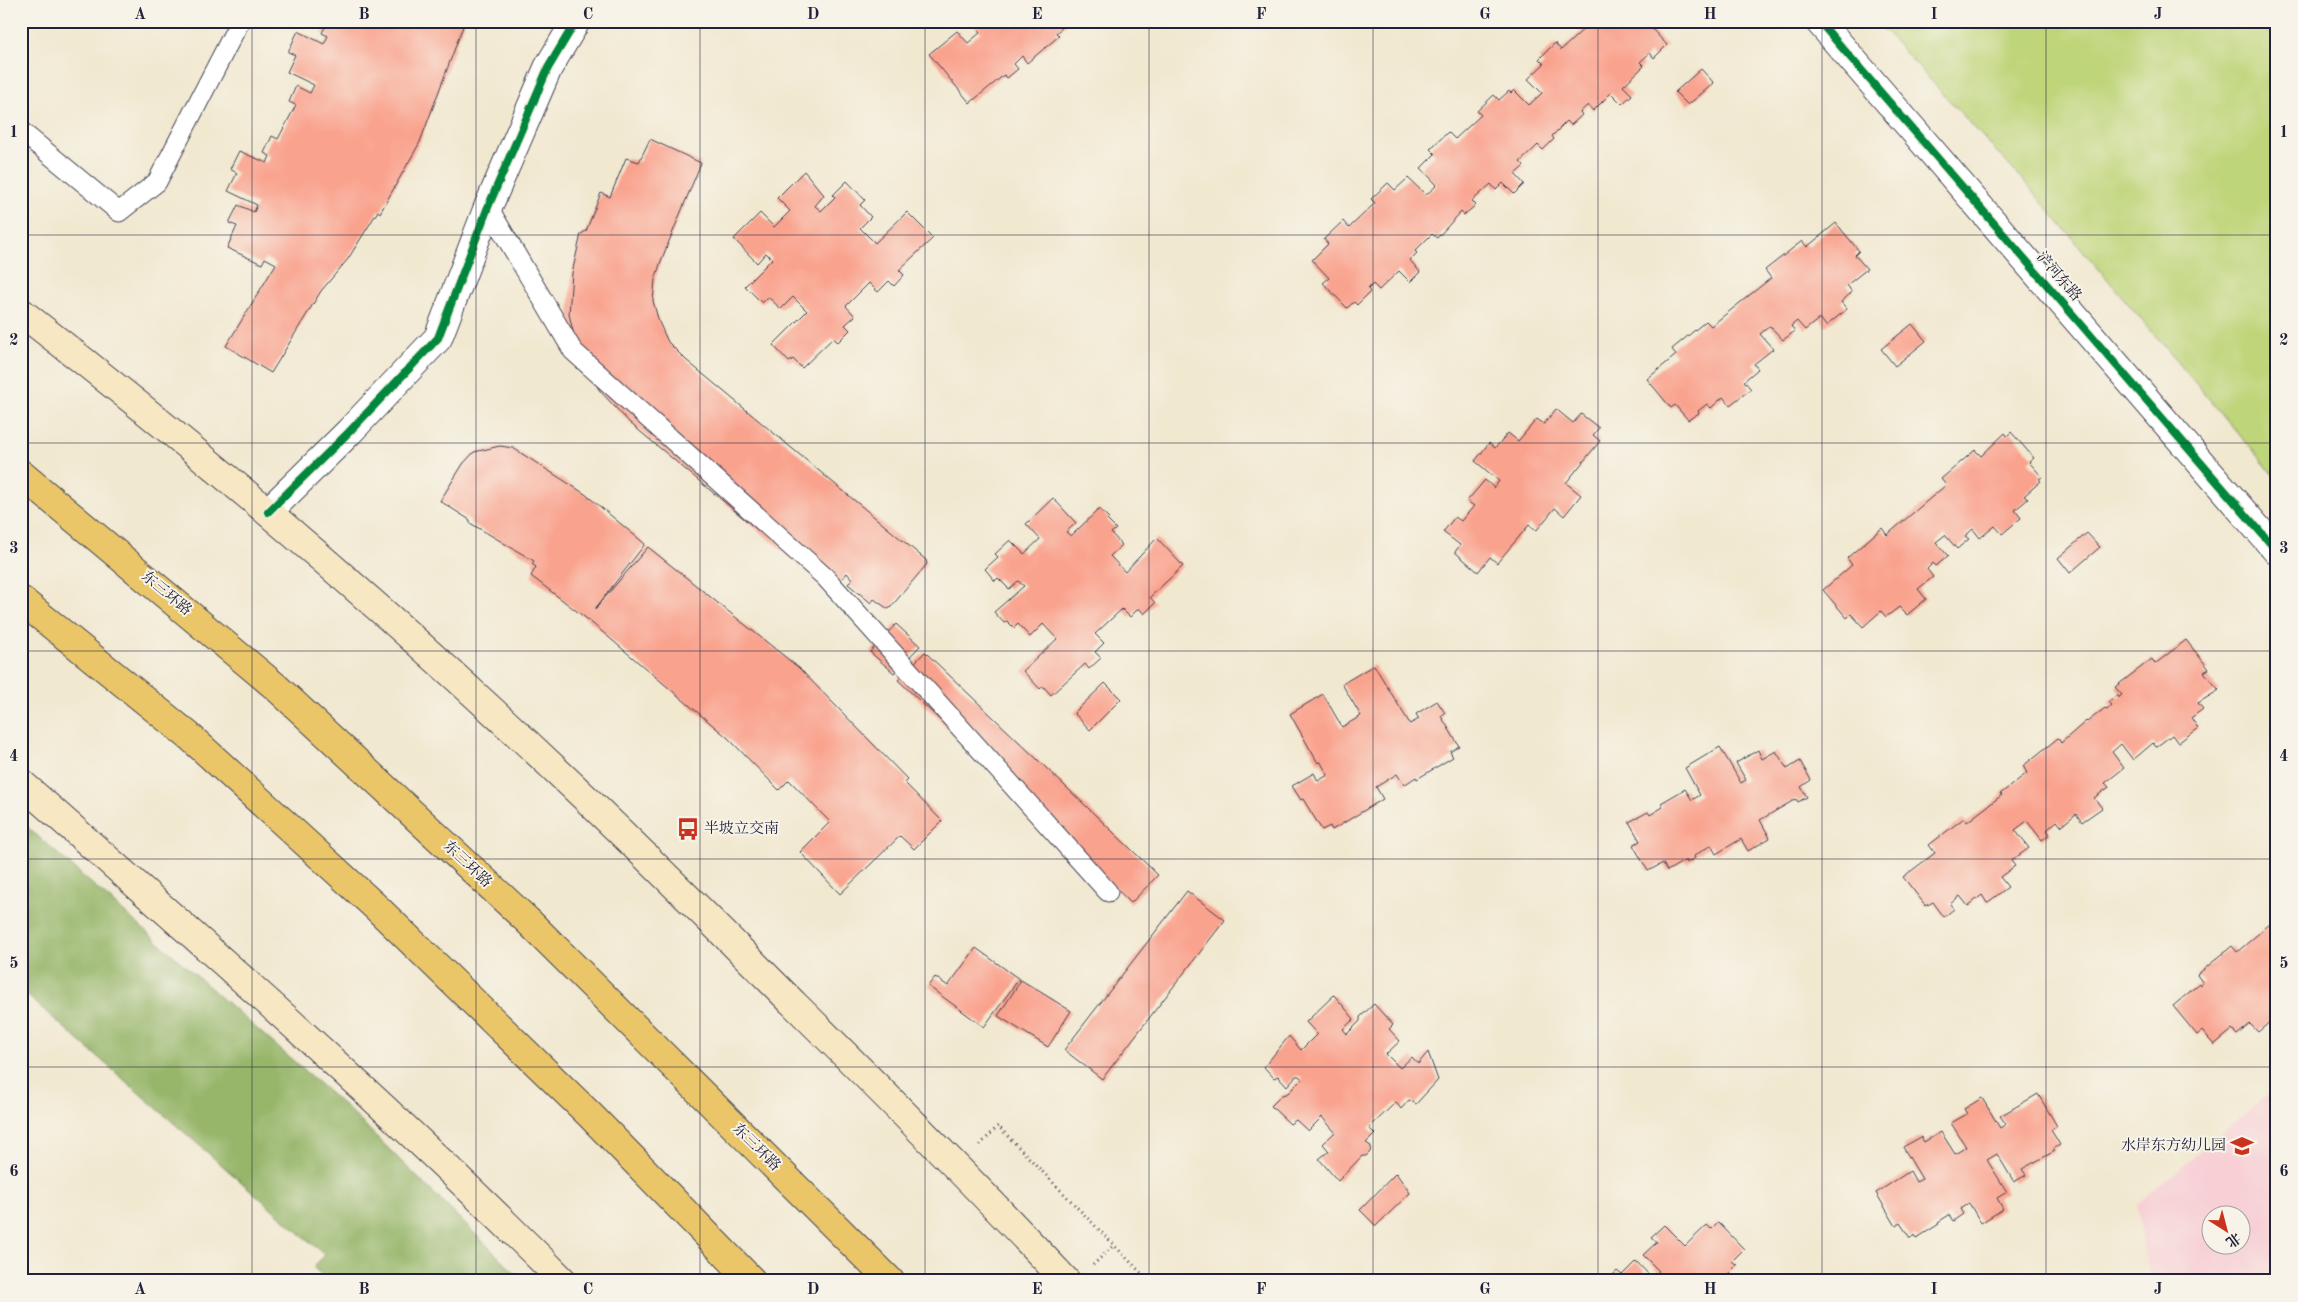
<svg xmlns="http://www.w3.org/2000/svg" width="2298" height="1302" viewBox="0 0 2298 1302" font-family="'Old Standard TT','Noto Serif SC',serif">
  <rect width="100%" height="100%" fill="#f7f3e8"/>
  <filter id="ink" filterUnits="userSpaceOnUse"><feTurbulence type="fractalNoise" baseFrequency=".02" numOctaves="2"/><feDisplacementMap in="SourceGraphic" scale="10" xChannelSelector="R" yChannelSelector="G"/><feConvolveMatrix kernelMatrix="1 2 1 2 8 2 1 2 1" color-interpolation-filters="sRGB"/></filter>
  <filter id="wash" filterUnits="userSpaceOnUse"><feTurbulence type="fractalNoise" baseFrequency=".0096" numOctaves="4" result="noise"/><feDisplacementMap in="SourceGraphic" scale="20" xChannelSelector="R" yChannelSelector="G"/><feGaussianBlur stdDeviation="1.12" result="paint"/><feColorMatrix in="noise" values="0 0 0 0 0 0 0 0 0 0 0 0 0 0 0 0 0 1.4 0 .05"/><feComposite in="paint" operator="in"/></filter>
  <g filter="url(#wash)">
    <rect width="100%" height="100%" fill="#f1e8d0"/>
    <path fill="#f7cfd5" fill-rule="evenodd" d="M2277,1087V1281H2150L2137,1205ZM2210,1214H2240V1244H2210Z"/>
    <path fill="#bfd57a" stroke="#707c5a" d="M1876,21H2261L2277,48V479L2030,188Z"/>
    <path fill="#97b66a" stroke="#5c6c52" d="M21,825L26,826L347,1108L523,1281H328L313,1267L325,1255L21,990Z"/>
    <g id="blocks">
      <path fill="#f9a28d" d="M328,21H465L420,142L380,213L378,211L348,259L321,291L271,373L226,346L276,264L265,258L262,264L227,248L237,226L229,223L238,205L254,212L257,205L228,191L237,173L230,169L239,151L267,163L270,156L264,153L272,136L278,139L296,105L289,102L296,86L310,93L314,85L287,72L295,55L288,52L298,31L324,44L328,36L322,33Z
        M967,21H1070L1056,33L1059,36L1027,63L1022,56L1014,64L1018,69L1007,78L1004,75L970,103L929,54L957,31L968,43L981,32L974,25L972,26Z
        M1584,21H1652L1656,26L1652,29L1667,45L1654,58L1650,53L1640,62L1644,66L1623,86L1632,95L1622,104L1611,93L1593,111L1588,105L1580,112L1582,115L1571,125L1567,121L1552,136L1554,139L1543,150L1538,145L1520,162L1524,166L1515,174L1524,184L1514,194L1503,183L1496,190L1491,184L1472,201L1476,205L1464,215L1461,212L1437,238L1432,234L1415,251L1417,253L1410,260L1420,272L1410,282L1399,271L1379,290L1373,284L1368,289L1370,292L1357,305L1354,302L1347,308L1323,283L1329,278L1312,260L1328,244L1324,239L1343,221L1349,228L1375,203L1371,199L1388,183L1395,190L1408,178L1426,195L1437,185L1421,168L1435,154L1430,149L1448,132L1455,139L1481,115L1477,111L1494,95L1499,100L1509,91L1511,93L1514,90L1529,105L1542,93L1528,79L1544,64L1539,59L1555,43L1561,50L1588,25Z
        M1701,69L1714,83L1688,105L1675,92Z
        M650,139L701,163L661,261L655,280L653,301L659,322L668,342L686,360L926,560L927,564L890,608L888,609L874,599L871,603L848,584L852,579L847,573L834,589L803,568L630,423L600,391L579,357L569,314L572,273L581,234L586,231L601,193L610,197L626,158L639,162Z
        M804,171L824,195L815,206L821,211L835,197L833,195L847,181L865,200L860,205L871,217L860,228L875,243L907,212L933,238L899,270L904,275L894,286L889,281L878,292L869,283L846,306L855,316L845,325L850,330L838,342L833,338L802,368L793,359L789,362L773,345L807,311L793,297L781,309L768,297L762,303L745,286L772,259L766,253L757,263L734,239L760,213L774,227L790,211L777,198Z
        M1836,223L1859,251L1855,255L1867,269L1847,285L1852,292L1841,302L1847,309L1826,326L1820,318L1805,330L1797,321L1791,326L1795,331L1783,340L1770,326L1760,334L1773,349L1754,364L1758,369L1744,381L1751,389L1730,405L1723,397L1711,408L1707,404L1698,411L1699,413L1688,420L1675,405L1671,408L1647,379L1676,355L1672,349L1706,321L1711,326L1771,278L1765,270L1802,241L1807,247Z
        M1912,324L1926,341L1895,366L1881,349Z
        M1556,409L1573,423L1581,414L1599,428L1593,435L1600,441L1566,483L1581,495L1564,516L1555,508L1536,531L1529,525L1497,563L1490,557L1478,572L1455,552L1460,545L1443,532L1455,517L1461,521L1474,506L1467,501L1485,480L1494,488L1499,481L1475,461L1489,443L1495,448L1508,433L1518,441L1537,419L1544,424Z
        M2011,432L2034,458L2029,462L2042,477L2039,479L2041,481L2024,496L2028,499L2015,510L2021,518L2002,534L1995,526L1980,538L1973,529L1965,536L1969,539L1957,549L1945,535L1936,542L1948,556L1936,566L1933,563L1927,569L1933,577L1918,589L1926,599L1907,615L1899,607L1886,617L1881,611L1863,627L1851,614L1847,618L1823,590L1852,565L1847,558L1882,528L1887,535L1946,485L1941,479L1975,450L1981,456L2005,433L2007,436Z
        M500,446L513,448L585,494L645,544L595,609L648,547L799,668L908,780L905,783L942,821L914,849L900,836L840,894L800,852L830,822L789,780L779,790L728,738L587,619L531,576L536,567L532,564L534,561L470,523V520L440,501L463,464L474,452Z
        M1053,498L1076,523L1066,532L1071,536L1099,509L1109,518L1107,520L1116,529L1111,533L1122,545L1110,556L1125,572L1157,538L1183,566L1150,597L1155,603L1144,614L1139,608L1130,617L1122,609L1095,634L1104,643L1095,652L1101,658L1089,669L1085,664L1051,695L1043,686L1040,689L1023,671L1057,639L1043,624L1030,637L1018,624L1014,628L1007,621L1004,623L994,612L1024,586L1018,581L1009,589L998,578L995,581L985,569L998,557L995,554L1010,540L1024,554L1040,539L1026,524Z
        M2087,533L2100,547L2070,573L2058,558Z
        M896,624L920,646L894,673L870,652Z
        M2186,640L2209,669L2204,672L2219,690L2198,703L2203,709L2191,718L2198,728L2178,743L2172,735L2156,747L2153,743L2133,760L2121,744L2112,752L2124,768L2105,783L2109,787L2094,798L2102,808L2082,822L2076,814L2061,826L2057,821L2047,830L2050,834L2042,840L2027,821L2015,830L2029,848L2011,861L2015,866L2000,877L2008,887L1987,903L1982,895L1968,906L1960,896L1950,904L1954,909L1944,917L1933,902L1926,906L1903,877L1935,853L1929,845L1964,818L1967,822L2002,795L2000,794L2027,773L2023,766L2058,738L2061,743L2086,721L2087,722L2105,708L2107,709L2111,705L2108,702L2117,695L2118,698L2122,695L2115,687L2152,659L2155,664Z
        M925,652L1158,875L1131,903L898,680Z
        M1374,665L1410,724L1419,719L1416,714L1437,701L1445,713L1441,716L1459,746L1450,752L1453,757L1417,779L1416,777L1404,785L1397,774L1376,787L1383,799L1332,830L1330,826L1322,830L1303,799L1301,800L1292,786L1314,773L1318,781L1328,775L1320,761L1318,763L1290,714L1323,694L1342,727L1361,716L1342,684Z
        M1105,683L1121,699L1090,730L1074,713Z
        M1720,747L1741,783L1746,780L1736,763L1758,750L1762,759L1776,751L1787,769L1800,761L1811,780L1801,787L1807,797L1798,802L1796,799L1760,820L1770,838L1748,851L1741,839L1716,854L1711,845L1694,856L1695,858L1687,863L1686,860L1667,871L1663,863L1648,871L1633,845L1640,841L1629,822L1648,812L1650,815L1663,807L1661,803L1685,789L1692,800L1700,795L1685,768Z
        M1187,891L1225,920L1102,1079L1064,1050Z
        M2277,918V1001L2270,1007L2277,1016L2258,1032L2250,1024L2237,1035L2232,1030L2214,1045L2202,1031L2197,1035L2173,1006L2200,983L2201,985L2203,983L2197,975L2232,946L2237,952Z
        M976,948L1019,979L984,1027L928,986L935,977L948,986Z
        M1021,980L1071,1011L1048,1047L998,1016Z
        M1334,995L1354,1019L1343,1029L1347,1034L1360,1021V1017L1374,1004L1393,1025L1389,1029L1400,1041L1386,1054L1400,1068L1412,1057L1418,1064L1428,1052L1438,1080L1416,1104L1409,1100L1401,1109L1396,1102L1369,1128L1375,1134L1366,1143L1371,1146L1370,1152L1366,1156H1362L1338,1181L1319,1159L1329,1151L1323,1144L1335,1132L1322,1117L1308,1131L1296,1120L1290,1124L1271,1106L1282,1095L1288,1093L1302,1079L1299,1076H1296L1287,1086L1278,1076L1274,1078L1264,1067L1289,1036L1301,1050L1317,1034L1306,1022Z
        M2038,1094L2057,1126L2051,1130L2060,1145L2053,1149L2055,1151L2022,1169L2026,1175L2014,1182L1997,1154L1987,1160L2007,1192L1997,1198L2003,1209L1981,1223L1969,1203L1960,1209L1963,1214L1953,1221L1949,1215L1938,1222L1939,1224L1917,1238L1915,1235L1910,1238L1900,1223L1896,1226L1876,1193L1910,1171L1916,1182L1922,1179L1903,1147L1921,1137L1924,1142L1941,1132L1955,1154L1966,1147L1951,1123L1967,1114L1964,1109L1982,1098L2000,1128L2006,1124L2000,1116Z
        M1396,1173L1410,1193L1376,1226L1360,1210Z
        M1718,1222L1744,1249L1732,1261L1737,1265L1721,1281H1607L1617,1271L1622,1275L1636,1261L1652,1278L1659,1271L1643,1255L1657,1242L1651,1237L1664,1225L1685,1246L1707,1225L1711,1229Z
        M2277,1270V1281H2263Z"/>
    </g>
  </g>
  <g filter="url(#ink)">
    <use href="#blocks" fill-opacity="0" stroke="#414051" stroke-width="1"/>
    <g fill="none" stroke-linecap="round" stroke-linejoin="round">
      <defs>
        <path id="service" d="M21,131L119,212L157,182L240,21
          M488,207L573,351L825,577L1108,892"/>
        <path id="minor" d="M268,512L349,432L438,338L488,207L548,68L576,21"/>
        <path id="tertiary" d="M1819,21L2277,551"/>
        <path id="secondary" d="M21,312C208,457 388,611 560,774C640,849 717,927 795,1005C887,1096 978,1187 1066,1281
          M21,783C205,945 390,1107 563,1281"/>
        <path id="trunk" d="M21,474L276,687L529,922L890,1281
          M21,600L189,736L378,909L589,1114L752,1281"/>
      </defs>
      <use href="#service" stroke="#414051" stroke-width="21"/>
      <use href="#minor" stroke="#414051" stroke-width="30"/>
      <use href="#tertiary" stroke="#414051" stroke-width="30"/>
      <use href="#secondary" stroke="#414051" stroke-width="30"/>
      <use href="#trunk" stroke="#414051" stroke-width="30"/>
      <path stroke="#414051" stroke-width="3" stroke-dasharray="1 4" stroke-linecap="butt" d="M980,1145L998,1126L1149,1281
        M1093,1265L1114,1245"/>
      <use href="#service" stroke="#fff" stroke-width="19"/>
      <use href="#minor" stroke="#fff" stroke-width="28"/>
      <use href="#tertiary" stroke="#fff" stroke-width="28"/>
      <use href="#secondary" stroke="#f7e8c3" stroke-width="28"/>
      <use href="#trunk" stroke="#ebc669" stroke-width="28"/>
      <defs>
        <path id="cycleway" d="M1819,21L2277,551
          M268,512L349,432L438,338L488,207L548,68L576,21"/>
      </defs>
      <use href="#cycleway" stroke="#f7f3e8" stroke-width="11"/>
      <use href="#cycleway" stroke="#00873e" stroke-width="8"/>
    </g>
  </g>
  <path fill="none" stroke="#22223b" stroke-width="1" stroke-opacity="0.55" d="M252,21V1281M476,21V1281M700,21V1281M925,21V1281M1149,21V1281M1373,21V1281M1598,21V1281M1822,21V1281M2046,21V1281M21,235H2277M21,443H2277M21,651H2277M21,859H2277M21,1067H2277"/>
  <defs>
    <symbol id="bus-bare" viewBox="-9 -9 18 18"><path d="M-5-6H5V4H4V6H2V4H-2V6H-4V4H-5ZM-3.5-4V0h7V-4ZM-3.5 1.2v1.5H-2V1.2ZM2 1.2v1.5H3.5V1.2Z" fill="#c8321e" stroke="#f7f3e8" stroke-width="2.5" paint-order="stroke"/></symbol>
    <symbol id="school-bare" viewBox="-9 -9 18 18"><path d="M0-5L7-2L0 1L-7-2ZM-4 1L0 2.5L4 1V4Q0 6-4 4Z" fill="#c8321e" stroke="#f7f3e8" stroke-width="2.5" paint-order="stroke"/></symbol>
  </defs>
  <g fill-rule="evenodd">
    <use href="#bus-bare" x="672" y="813" width="32" height="32"/>
    <use href="#school-bare" x="2226" y="1130" width="32" height="32"/>
  </g>
  <g text-anchor="middle" dominant-baseline="central" stroke-width="4" stroke-linejoin="round" paint-order="stroke">
    <g font-size="15" fill="#22223b" stroke="#f7f3e8">
      <text transform="translate(2058 277) rotate(49)">浐河东路</text>
      <text transform="translate(166 594) rotate(40)">东三环路</text>
      <text transform="translate(467 865) rotate(43)">东三环路</text>
      <text transform="translate(756 1148) rotate(45)">东三环路</text>
    </g>
    <g font-size="15" fill="#22223b" stroke="#f7f3e8" text-anchor="start">
      <text x="704" y="829">半坡立交南</text>
      <text x="2226" y="1146" text-anchor="end">水岸东方幼儿园</text>
    </g>
  </g>
  <rect width="2298" height="1302" fill="none" stroke="#f7f3e8" stroke-width="55"/>
  <g transform="translate(2226 1230) rotate(144)"><circle r="24" fill="#f7f3e8" stroke="#a29fa3"/>
  <path d="M0-4L9 19L0 12L-9 19Z" fill="#c8321e"/>
  <text y="-8" font-size="14" font-weight="bold" text-anchor="middle" fill="#22223b">北</text>
  </g>
  <rect x="28" y="28" width="2242" height="1246" fill="none" stroke="#22223b" stroke-width="2"/>
  <g font-size="16" text-anchor="middle" font-weight="bold" fill="#22223b">
    <text x="140" y="19">A</text>
    <text x="364" y="19">B</text>
    <text x="588" y="19">C</text>
    <text x="813" y="19">D</text>
    <text x="1037" y="19">E</text>
    <text x="1261" y="19">F</text>
    <text x="1485" y="19">G</text>
    <text x="1710" y="19">H</text>
    <text x="1934" y="19">I</text>
    <text x="2158" y="19">J</text>
    <text x="14" y="137">1</text>
    <text x="2284" y="137">1</text>
    <text x="14" y="345">2</text>
    <text x="2284" y="345">2</text>
    <text x="14" y="553">3</text>
    <text x="2284" y="553">3</text>
    <text x="14" y="761">4</text>
    <text x="2284" y="761">4</text>
    <text x="14" y="968">5</text>
    <text x="2284" y="968">5</text>
    <text x="14" y="1176">6</text>
    <text x="2284" y="1176">6</text>
    <text x="140" y="1294">A</text>
    <text x="364" y="1294">B</text>
    <text x="588" y="1294">C</text>
    <text x="813" y="1294">D</text>
    <text x="1037" y="1294">E</text>
    <text x="1261" y="1294">F</text>
    <text x="1485" y="1294">G</text>
    <text x="1710" y="1294">H</text>
    <text x="1934" y="1294">I</text>
    <text x="2158" y="1294">J</text>
  </g>
</svg>
